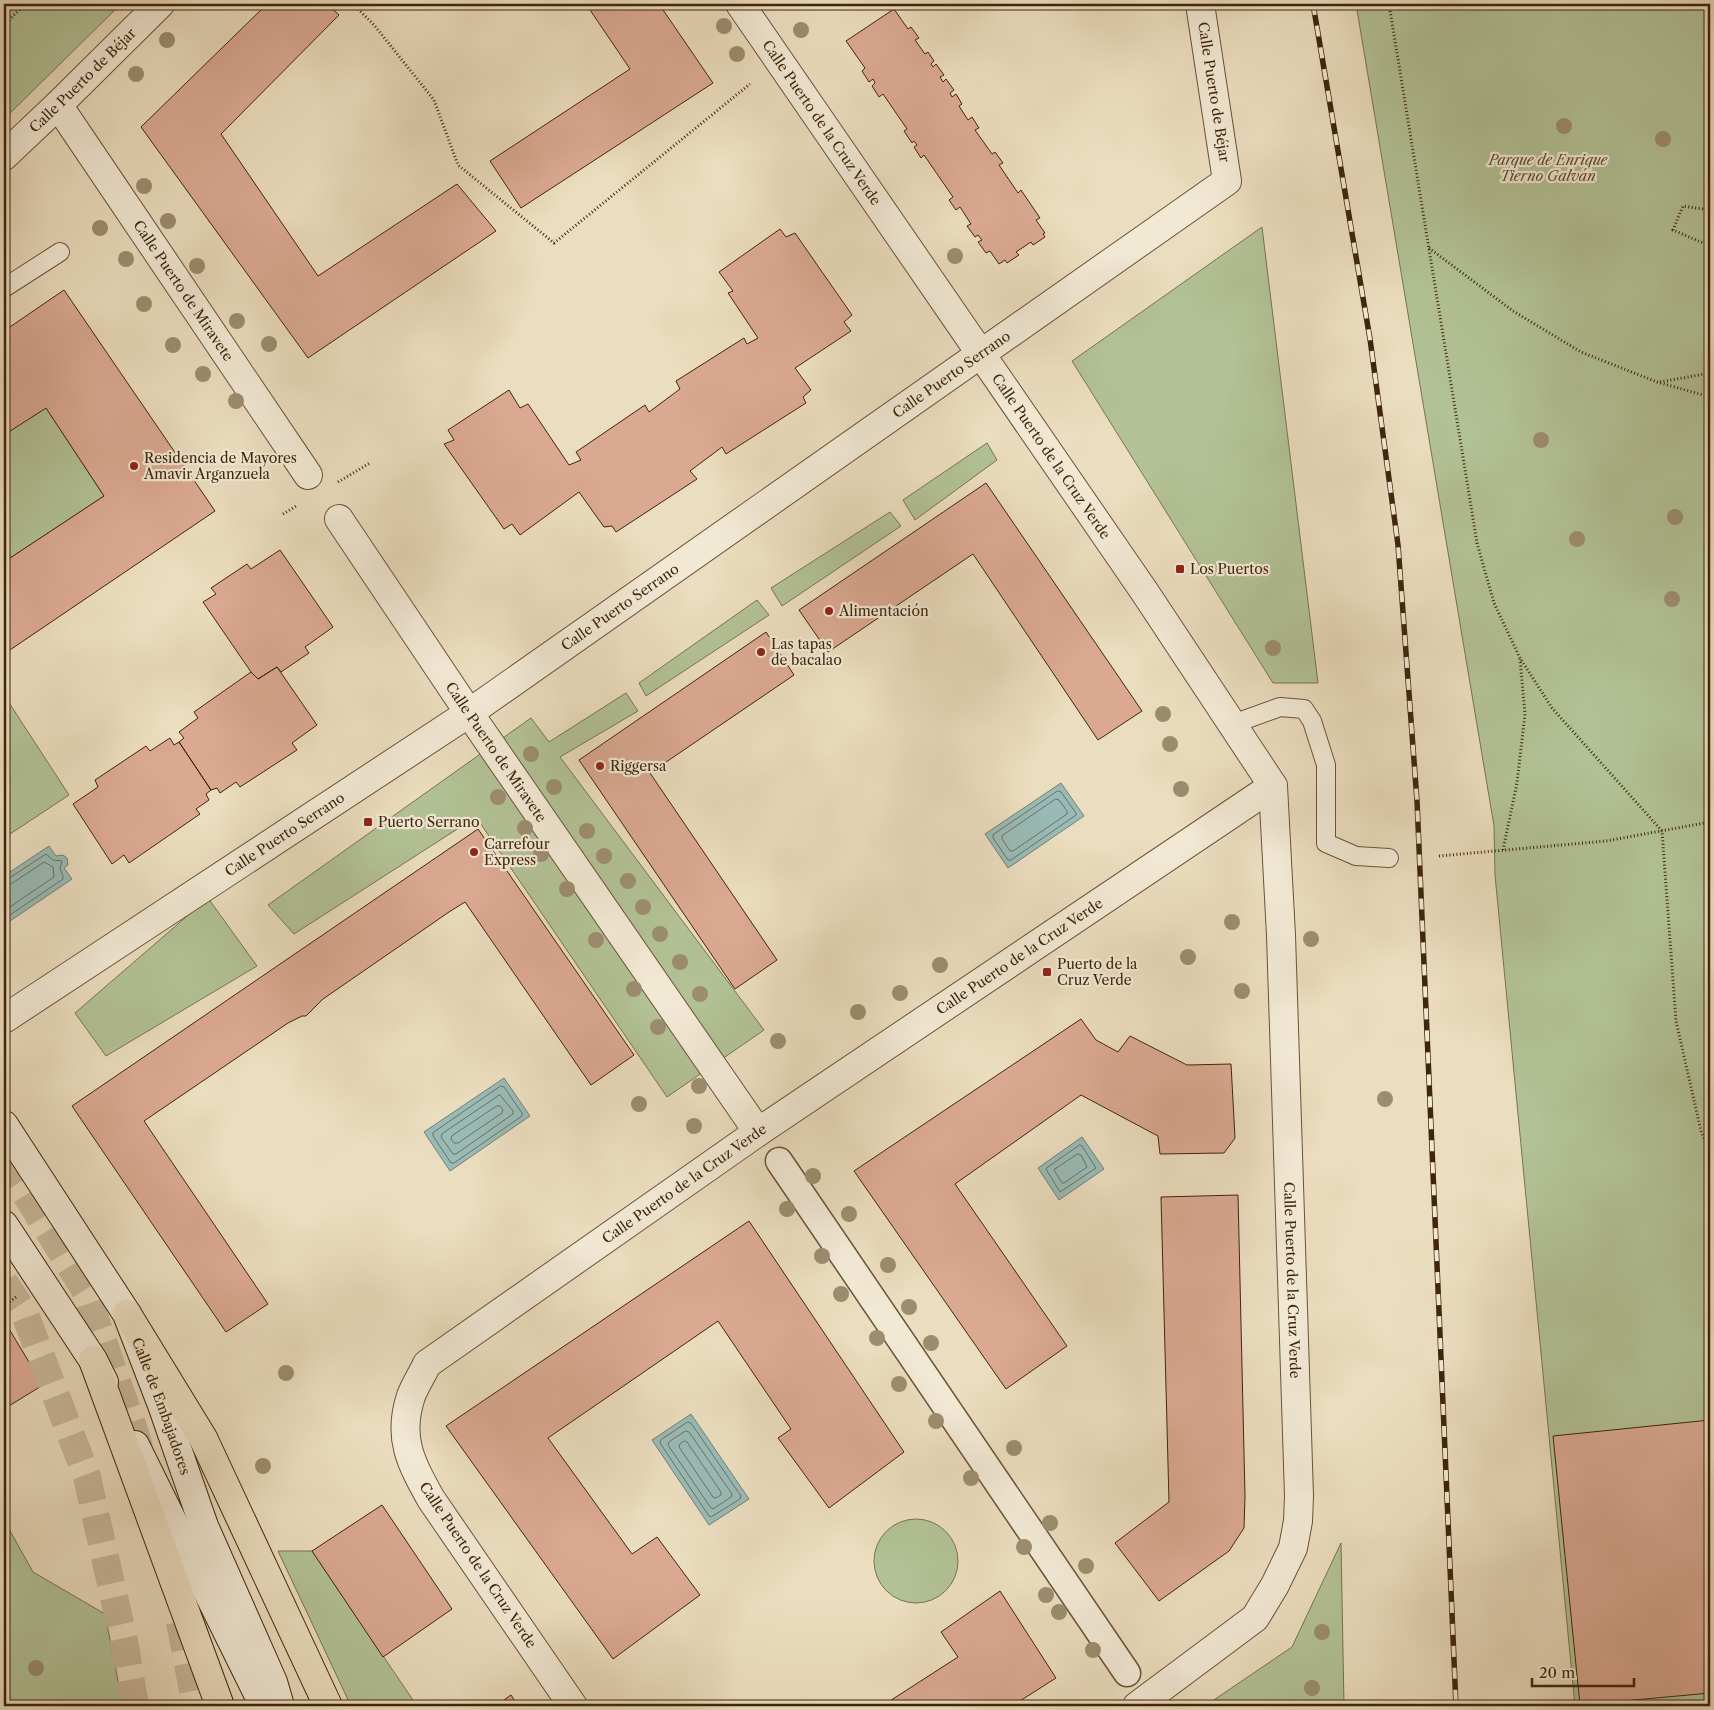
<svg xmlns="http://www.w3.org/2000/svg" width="1714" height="1710" viewBox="0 0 1714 1710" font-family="'Libre Caslon Text',serif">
  <rect width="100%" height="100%" fill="#ebddbf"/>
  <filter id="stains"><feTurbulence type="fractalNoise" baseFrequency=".004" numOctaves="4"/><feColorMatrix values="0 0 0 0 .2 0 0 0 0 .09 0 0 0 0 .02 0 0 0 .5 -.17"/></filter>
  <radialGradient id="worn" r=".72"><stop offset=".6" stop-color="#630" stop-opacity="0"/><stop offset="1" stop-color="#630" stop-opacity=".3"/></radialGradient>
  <path fill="#b2c296" stroke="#787450" d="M4,4H121L4,119Z
    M1356,4H1710V1706H1575L1495,875L1494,826Z
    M1262,227L1318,683H1273L1072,361Z
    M46,408L104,496L4,562V435Z
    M987,443L997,460L915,520L903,500Z
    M890,512L901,526L782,606L771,588Z
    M757,600L769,615L646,696L639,683Z
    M626,693L638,711L560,757L764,1030L667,1097L476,817L294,934L268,905L531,718L549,742Z
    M4,695L69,795L4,838Z
    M208,898L257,966L106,1056L75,1013Z
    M874 1561a42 42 0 1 1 84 0a42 42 0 1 1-84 0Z
    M4,1520L33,1572L105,1614L123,1706H4Z
    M1341,1543L1344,1706H1205L1292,1647Z
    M278,1551H312L417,1706H351Z"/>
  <path fill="#99bbb7" stroke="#757f72" d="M1061,783L1084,816L1008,868L985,834Z
    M49,846L56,856L63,855L67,858L68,865L64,868L72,879L4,925V876Z
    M504,1078L530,1116L450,1171L424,1132Z
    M1082,1137L1104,1169L1059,1200L1038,1168Z
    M691,1414L749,1499L709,1525L652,1440Z"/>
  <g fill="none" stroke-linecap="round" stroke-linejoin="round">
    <path stroke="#6c7061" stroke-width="1" d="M1058,791L1061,792L1076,813V815L1011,860H1008L993,838V835Z
      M1056,799L1059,800L1067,811V814L1013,851H1010L1002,839V836Z
      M4,880L8,879L46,854L53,860L62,861L60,869L63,876V879L4,919
      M4,886L11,884L44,862L53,867L54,877L4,911
      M501,1086L504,1087L522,1113V1116L454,1163H451L433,1136V1133Z
      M500,1095L513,1111V1114L456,1154H453L441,1137L442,1134Z
      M497,1106H500L503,1110L502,1113L458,1143H454L451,1139L452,1136Z
      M1080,1145L1082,1146L1096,1168L1060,1192L1046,1169Z
      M1078,1154L1081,1155L1087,1167L1064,1183H1062L1054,1170Z
      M688,1422L691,1423L741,1496L740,1499L711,1517L709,1516L660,1443L661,1440Z
      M686,1431L689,1432L732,1494L731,1497L713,1509L711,1508L668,1445L669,1442Z
      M685,1441L687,1442L721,1492V1495L716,1498L713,1497L679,1447L680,1444Z"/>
  </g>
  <path fill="#dba992" stroke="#3f250b" d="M267,4H327L339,15L221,134L318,276L457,184L496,231L308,358L141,127Z
    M586,4H659L713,83L521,208L490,161L630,69Z
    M894,9L908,29L911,27L919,38L915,40L925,54L928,52L934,61L931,64L933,67L936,64L944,75L940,77L943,82L946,79L954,90L950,93L952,97L956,94L962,104L959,106L968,120L972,117L979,128L975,130L992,154L995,152L1003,163L999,165L1018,193L1021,190L1040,218L1036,220L1045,233L1043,234L1045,237L1033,245L1031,242L1016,252L1019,255L1007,263L1005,260L999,264L990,251L986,253L978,242L982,240L978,235L975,237L967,226L971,224L960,207L956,210L949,200L953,197L924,155L921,158L914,147L917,145L914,141L912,143L904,131L907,129L883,94L879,97L872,86L875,83L873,79L869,82L862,71L865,68L846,41Z
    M780,229L786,237L795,233L852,315L844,322L851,331L795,368L811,390L803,397L806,403L726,454L722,447L690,471L697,479L616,532L612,526L604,527L579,492L520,535L512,524L504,529L444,444L454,440L448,430L509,390L520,408L528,404L569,465L581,460L576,452L645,405L649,412L680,389L676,381L744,338L747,344L758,338L728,293L733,291L719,272Z
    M64,290L215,511L4,654V562L104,496L46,408L4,435V331Z
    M986,483L1142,711L1098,740L973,554L828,652L799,610Z
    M280,550L333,627L305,647L309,653L281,672L277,667L258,679L251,672L203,602L216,594L211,588L247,564L251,569Z
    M766,632L794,675L650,773L777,960L735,989L579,760Z
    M277,667L317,725L292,743L297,750L240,787L236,782L220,793L217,788L211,790L179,742L184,738L179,732L198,718L194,712L251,672L258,679Z
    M170,738L174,745L179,742L211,790L206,794L209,800L196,809L200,814L129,863L124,855L112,864L73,804L98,787L95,780L146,746L150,751Z
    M478,829L634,1055L591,1085L465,902L449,912L323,999L306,1016H302L288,1023L144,1121L268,1304L226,1332L72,1106Z
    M1081,1019L1096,1040L1118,1052L1130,1036L1187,1065L1231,1064L1235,1138L1224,1153L1160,1154L1158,1136L1081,1095L955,1184L1067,1346L1006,1389L854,1171Z
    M1238,1195L1245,1496L1244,1528L1229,1551L1159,1601L1115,1543L1169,1502L1161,1197Z
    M749,1221L904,1452L829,1508L778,1438L791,1429L718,1321L548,1438L632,1554L657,1537L700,1595L613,1659L446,1426Z
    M6,1324L43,1385L4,1409V1326Z
    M1710,1420V1693L1580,1705L1553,1436Z
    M382,1505L452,1609L383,1657L312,1551Z
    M1000,1591L1056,1678L1012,1706H882L958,1657L941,1632Z
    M511,1695L518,1706H494L504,1700Z"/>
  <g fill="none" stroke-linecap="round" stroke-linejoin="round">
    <path stroke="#c9b89b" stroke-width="28" stroke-dasharray="28 14" stroke-linecap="butt" d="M4,1159L85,1290L136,1436L144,1468
      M4,1282L24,1312L87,1477L125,1646L135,1706
      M180,1622L196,1706"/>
    <defs>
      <path id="service" d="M4,288L60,252
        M1233,724L1280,707L1304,709L1312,721L1326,765V843L1356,856L1389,858"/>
      <path id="pedestrian" d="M779,1161L1127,1673"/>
      <g id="minor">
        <path id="s1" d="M740,4L1144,591L1273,786L1281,935L1299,1496L1298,1521L1293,1548L1275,1585L1255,1618L1137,1706"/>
        <path id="s2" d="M58,105L308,475"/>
        <path id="s3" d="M4,156L58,105L160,4"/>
        <path id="s4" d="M339,519L469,713L758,1132"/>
        <path id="s5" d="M4,1019L469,713L1227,181L1200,4"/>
        <path id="s6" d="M573,1706L431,1499C411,1463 397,1438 411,1396C415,1385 422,1375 427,1364L758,1132L1273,786"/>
      </g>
      <g id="secondary">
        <path id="s7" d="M4,1125L127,1314L162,1405L204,1526L273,1682L280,1706"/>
        <path d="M4,1225L93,1360L104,1382"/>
        <path d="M135,1445L264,1706"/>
      </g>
      <path id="motorway" d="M127,1314L203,1438L328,1706
        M93,1360L220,1706"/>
    </defs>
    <use href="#service" stroke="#6a5338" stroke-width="20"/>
    <use href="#pedestrian" stroke="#6a5338" stroke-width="29"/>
    <use href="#minor" stroke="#6a5338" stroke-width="30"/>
    <use href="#secondary" stroke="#3f250b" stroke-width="30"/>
    <use href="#motorway" stroke="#3f250b" stroke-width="30"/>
    <path stroke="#3f250b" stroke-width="3" stroke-dasharray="1 2.5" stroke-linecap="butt" d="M353,4L374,25L434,100L458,165L554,243L750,84
      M1389,4L1477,543L1494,603L1520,658L1552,708L1662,831L1676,1021L1701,1131L1710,1153
      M4,25L25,4
      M1710,210L1683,206L1673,230L1710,246
      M1429,248L1513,311L1581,352L1657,382L1710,397
      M1660,382L1710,373
      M338,482L370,463
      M283,514L298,505
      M1503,850L1517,783L1525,714L1520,659
      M1439,856L1606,841L1710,822
      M4,1306L16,1297"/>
    <use href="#service" stroke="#f2e9d5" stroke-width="18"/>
    <use href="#pedestrian" stroke="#f2e9d5" stroke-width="26"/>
    <use href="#minor" stroke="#f2e9d5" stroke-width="28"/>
    <use href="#secondary" stroke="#f2e9d5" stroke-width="28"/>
    <use href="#motorway" stroke="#ebddbf" stroke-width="28"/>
    <defs>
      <path id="rail" d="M1313,4L1370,339L1398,545L1417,801L1456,1706"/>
    </defs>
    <use href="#rail" stroke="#3f250b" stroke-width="5.5"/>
    <use href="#rail" stroke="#f2e9d5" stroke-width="4" stroke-dasharray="11" stroke-linecap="butt"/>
  </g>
  <g fill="#9c8d6f">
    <circle cx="724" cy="26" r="8"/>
    <circle cx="801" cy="30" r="8"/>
    <circle cx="167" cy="40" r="8"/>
    <circle cx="737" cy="54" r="8"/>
    <circle cx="136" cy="74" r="8"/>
    <circle cx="1564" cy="126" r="8"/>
    <circle cx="1663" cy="139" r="8"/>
    <circle cx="144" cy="186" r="8"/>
    <circle cx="168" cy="221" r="8"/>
    <circle cx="100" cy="228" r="8"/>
    <circle cx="955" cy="256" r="8"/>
    <circle cx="126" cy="259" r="8"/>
    <circle cx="197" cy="266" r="8"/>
    <circle cx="144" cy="304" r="8"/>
    <circle cx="237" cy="321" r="8"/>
    <circle cx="269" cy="344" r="8"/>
    <circle cx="173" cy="345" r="8"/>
    <circle cx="203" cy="374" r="8"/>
    <circle cx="236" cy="401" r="8"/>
    <circle cx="1541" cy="440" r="8"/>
    <circle cx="1675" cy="517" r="8"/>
    <circle cx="1577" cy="539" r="8"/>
    <circle cx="1672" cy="599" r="8"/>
    <circle cx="1273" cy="648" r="8"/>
    <circle cx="1163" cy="714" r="8"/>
    <circle cx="1170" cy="744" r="8"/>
    <circle cx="531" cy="754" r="8"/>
    <circle cx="554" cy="787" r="8"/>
    <circle cx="1181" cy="789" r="8"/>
    <circle cx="498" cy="797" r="8"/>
    <circle cx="525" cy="828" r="8"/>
    <circle cx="587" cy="831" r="8"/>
    <circle cx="541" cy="854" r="8"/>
    <circle cx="604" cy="856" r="8"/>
    <circle cx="628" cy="881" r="8"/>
    <circle cx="567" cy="889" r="8"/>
    <circle cx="643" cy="907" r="8"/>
    <circle cx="1232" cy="922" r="8"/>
    <circle cx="660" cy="934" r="8"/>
    <circle cx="1311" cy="939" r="8"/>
    <circle cx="596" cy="940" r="8"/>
    <circle cx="1188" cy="957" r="8"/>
    <circle cx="680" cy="962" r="8"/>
    <circle cx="940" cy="965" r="8"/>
    <circle cx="634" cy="989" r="8"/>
    <circle cx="1242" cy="991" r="8"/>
    <circle cx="900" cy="993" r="8"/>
    <circle cx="700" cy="994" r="8"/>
    <circle cx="858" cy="1012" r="8"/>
    <circle cx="658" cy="1027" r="8"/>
    <circle cx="778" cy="1041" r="8"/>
    <circle cx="699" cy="1086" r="8"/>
    <circle cx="1385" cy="1099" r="8"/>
    <circle cx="639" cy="1104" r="8"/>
    <circle cx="694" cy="1126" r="8"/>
    <circle cx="813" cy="1176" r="8"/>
    <circle cx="787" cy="1209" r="8"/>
    <circle cx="849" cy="1214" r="8"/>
    <circle cx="822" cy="1256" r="8"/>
    <circle cx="888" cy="1265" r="8"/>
    <circle cx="841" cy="1294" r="8"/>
    <circle cx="909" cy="1307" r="8"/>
    <circle cx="877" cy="1338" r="8"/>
    <circle cx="931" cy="1343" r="8"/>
    <circle cx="286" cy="1373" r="8"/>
    <circle cx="899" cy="1384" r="8"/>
    <circle cx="936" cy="1421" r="8"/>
    <circle cx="1014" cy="1448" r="8"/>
    <circle cx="263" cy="1466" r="8"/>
    <circle cx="971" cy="1478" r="8"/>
    <circle cx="1050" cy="1523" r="8"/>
    <circle cx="1024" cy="1547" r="8"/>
    <circle cx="1086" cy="1566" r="8"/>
    <circle cx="1046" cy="1595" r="8"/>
    <circle cx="1059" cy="1612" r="8"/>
    <circle cx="1322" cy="1632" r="8"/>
    <circle cx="1093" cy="1650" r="8"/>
    <circle cx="36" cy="1668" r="8"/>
    <circle cx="1312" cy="1688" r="8"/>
  </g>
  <g fill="#8f2418" stroke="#f2e9d5" stroke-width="2">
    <circle cx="134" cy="466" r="5"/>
    <rect x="1175" y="564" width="10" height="10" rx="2.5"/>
    <circle cx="829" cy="611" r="5"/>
    <circle cx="761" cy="652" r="5"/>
    <circle cx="600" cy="766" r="5"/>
    <rect x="363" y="817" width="10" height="10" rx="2.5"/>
    <circle cx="474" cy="852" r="5"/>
    <rect x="1042" y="967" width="10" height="10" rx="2.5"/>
  </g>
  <g text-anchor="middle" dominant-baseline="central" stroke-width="4.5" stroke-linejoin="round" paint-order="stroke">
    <g font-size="14" fill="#3f250b" stroke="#f2e9d5">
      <text stroke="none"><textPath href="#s3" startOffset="109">Calle Puerto de Béjar</textPath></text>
      <text transform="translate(1214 92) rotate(81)">Calle Puerto de Béjar</text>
      <text stroke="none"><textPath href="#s1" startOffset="144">Calle Puerto de la Cruz Verde</textPath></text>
      <text stroke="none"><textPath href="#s2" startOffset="224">Calle Puerto de Miravete</textPath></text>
      <text stroke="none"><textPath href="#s5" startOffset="1146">Calle Puerto Serrano</textPath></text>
      <text stroke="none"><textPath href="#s1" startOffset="549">Calle Puerto de la Cruz Verde</textPath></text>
      <text stroke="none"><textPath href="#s5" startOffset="741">Calle Puerto Serrano</textPath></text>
      <text stroke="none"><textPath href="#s4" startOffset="281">Calle Puerto de Miravete</textPath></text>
      <text stroke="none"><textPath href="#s5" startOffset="336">Calle Puerto Serrano</textPath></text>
      <text stroke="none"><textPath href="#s6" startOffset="1115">Calle Puerto de la Cruz Verde</textPath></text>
      <text stroke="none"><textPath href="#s6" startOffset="710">Calle Puerto de la Cruz Verde</textPath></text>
      <text stroke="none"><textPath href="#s1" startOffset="1441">Calle Puerto de la Cruz Verde</textPath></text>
      <text stroke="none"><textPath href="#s7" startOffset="324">Calle de Embajadores</textPath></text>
      <text transform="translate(478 1565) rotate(56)">Calle Puerto de la Cruz Verde</text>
    </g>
    <g font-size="14" font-style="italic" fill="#5c4c2e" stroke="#f2e9d5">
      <text x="1548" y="160">Parque de Enrique<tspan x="1548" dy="16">Tierno Galván</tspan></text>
    </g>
    <g font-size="14" fill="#3f250b" stroke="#f2e9d5" text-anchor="start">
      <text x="144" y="458">Residencia de Mayores<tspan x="144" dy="16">Amavir Arganzuela</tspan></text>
      <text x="1190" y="569">Los Puertos</text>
      <text x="839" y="611">Alimentación</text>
      <text x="771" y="644">Las tapas<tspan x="771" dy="16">de bacalao</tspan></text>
      <text x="610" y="766">Riggersa</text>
      <text x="378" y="822">Puerto Serrano</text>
      <text x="484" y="844">Carrefour<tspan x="484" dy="16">Express</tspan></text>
      <text x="1057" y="964">Puerto de la<tspan x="1057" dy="16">Cruz Verde</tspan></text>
    </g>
  </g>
  <rect width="1714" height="1710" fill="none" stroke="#ebddbf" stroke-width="20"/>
  <rect x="5" y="5" width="1704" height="1700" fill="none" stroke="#3f250b" stroke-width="2.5"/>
  <rect x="10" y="10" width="1694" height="1690" fill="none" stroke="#3f250b"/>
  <path d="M1532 1678v8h102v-8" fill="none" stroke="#3f250b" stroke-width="2.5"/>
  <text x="1539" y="1678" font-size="15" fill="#3f250b" stroke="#f2e9d5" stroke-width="4" paint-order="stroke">20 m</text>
  <rect width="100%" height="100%" filter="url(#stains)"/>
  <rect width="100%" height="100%" fill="url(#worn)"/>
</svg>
